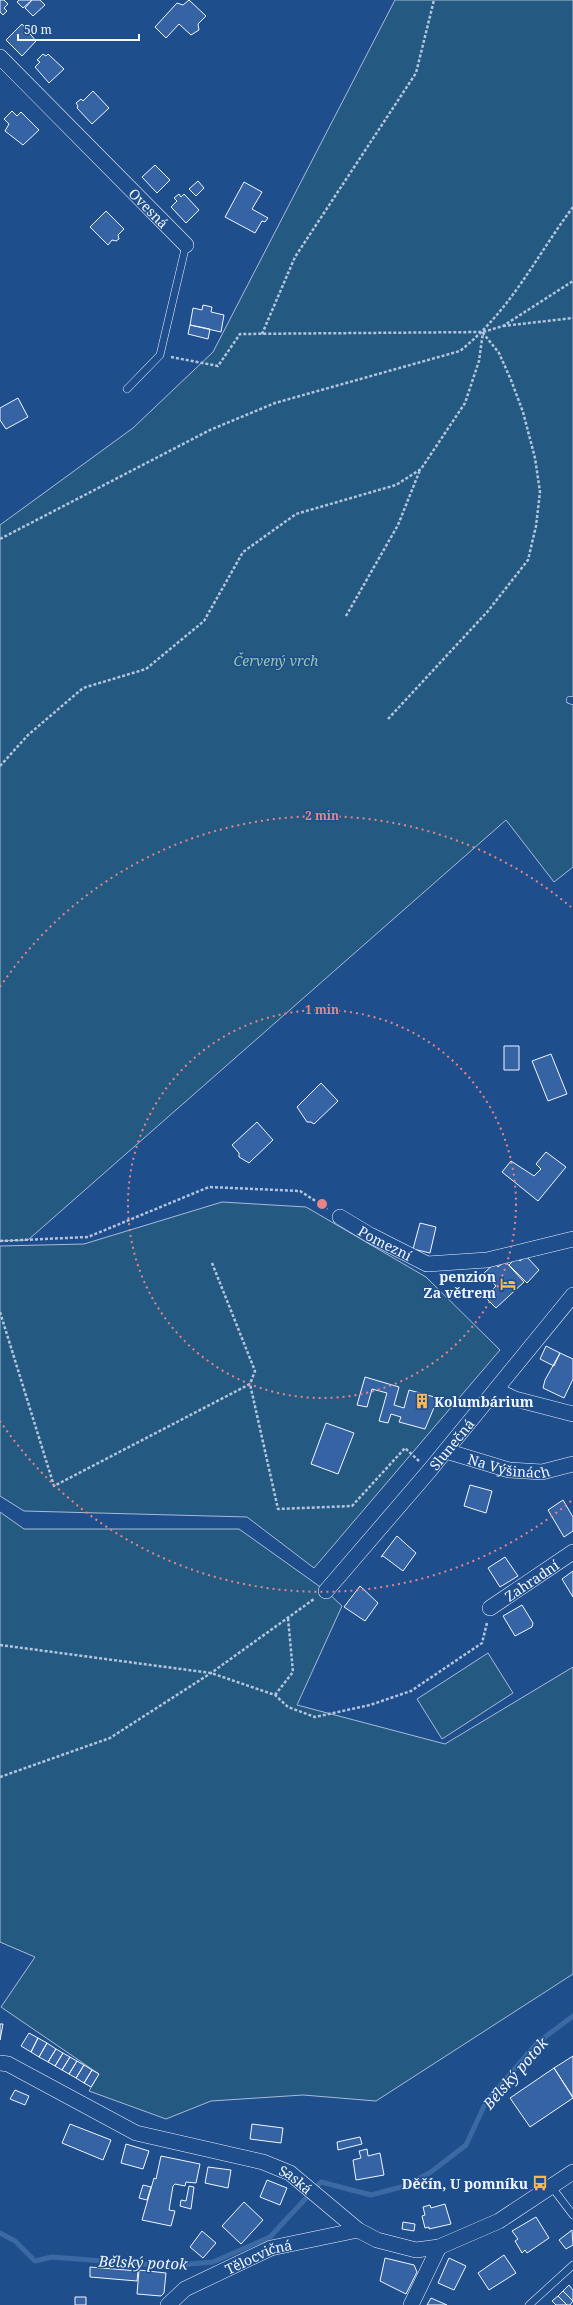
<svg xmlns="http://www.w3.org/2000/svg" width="573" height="2305" viewBox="0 0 573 2305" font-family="'Noto Serif',serif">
  <rect width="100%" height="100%" fill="#1f4e8c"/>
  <path fill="#245a82" stroke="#a8bbd7" d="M395,0H573V867L554,882L506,820L28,1240L0,1241V525L133,428L213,352Z
    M222,1202L306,1207L426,1277L500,1350L314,1568L247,1517L24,1511L0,1496V1246L84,1244Z
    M0,1512L24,1529H239L326,1591L342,1606L297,1705L445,1744L573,1667V1974L376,2101L303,2095L211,2101L166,2119L89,2091L99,2074L1,2007L35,1957L0,1942Z
    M488,1653L513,1693L442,1739L417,1699Z"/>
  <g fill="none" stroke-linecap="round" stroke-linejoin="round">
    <path stroke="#3b69a3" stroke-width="5" d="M0,2233L15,2241L35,2261L52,2257L166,2266L213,2262L270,2237L321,2182L371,2195L405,2186L431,2172L466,2145L486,2102L537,2043L573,2016"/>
  </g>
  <path fill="#3563a3" stroke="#f2f6ff" d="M0,0H4L8,4L4,8L7,11L3,15L0,12Z
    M19,0H32L23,8L17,2Z
    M32,0H40L45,5L33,16L25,8Z
    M189,0L206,16L198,24L199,30L191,35L179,24L166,38L155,27L177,3L183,5Z
    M22,24L36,41L22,56L6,40Z
    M43,54L46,56L48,54L64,69L49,83L35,67L40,62L37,60Z
    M93,91L109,108L92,124L77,108L78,106L76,103L81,99L83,101Z
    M12,111L17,116L21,112L39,130L23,145L5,131L9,124L4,119Z
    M155,165L170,180L157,193L142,177Z
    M198,181L204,188L196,196L189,189Z
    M244,182L262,192L252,209L268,218L265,222L262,221L255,233L225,217Z
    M179,194L181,197L184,194L199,210L186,223L171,207L177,201L174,198Z
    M106,211L124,229L118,235L119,239L116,241L112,240L108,245L90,227Z
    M203,305L212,307L211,312L224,315L221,332L190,325L193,308L202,310Z
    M190,325L210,329L208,339L188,334Z
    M18,398L28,417L6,429L0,420V408Z
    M504,1046H519V1070H504Z
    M551,1054L567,1094L548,1101L532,1061Z
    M321,1083L338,1101L314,1124L311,1122H307L297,1107Z
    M257,1122L273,1140L249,1163L239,1157V1153L232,1145Z
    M546,1152L566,1167L538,1201L502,1172L511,1161L534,1176L541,1169L536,1164Z
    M420,1223L436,1227L430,1253L413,1249Z
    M526,1256L539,1270L527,1283L509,1265L517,1257L520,1261Z
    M505,1261L524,1282L496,1308L485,1297L496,1286L484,1273L495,1263L498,1267Z
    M546,1346L560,1353L554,1366L540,1359Z
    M560,1353L573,1359V1379L564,1398L543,1388L545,1380Z
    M365,1377L399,1387L394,1405L404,1408L409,1390L438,1398L425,1429L399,1422L401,1417L391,1414L388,1423L379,1421L387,1393L372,1389L367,1407L357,1405Z
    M326,1423L354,1433L338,1474L311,1464Z
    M470,1485L492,1491L486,1513L464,1506Z
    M563,1500L573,1517V1531L564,1537L548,1510Z
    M397,1536L416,1553L403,1571L383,1556L381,1557Z
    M505,1557L518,1576L500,1587L488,1568Z
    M573,1571V1597L562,1579Z
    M360,1586L378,1603L365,1621L344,1607Z
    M522,1605L533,1623L532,1627L515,1636L503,1616Z
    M0,2024H3L0,2040Z
    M29,2033L38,2038L31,2052L21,2046Z
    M38,2038L47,2043L39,2057L31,2052Z
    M47,2043L56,2049L48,2062L39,2057Z
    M56,2049L63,2053L55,2066L48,2062Z
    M63,2053L70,2057L62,2070L55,2066Z
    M573,2056V2097L554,2068Z
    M70,2057L77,2061L69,2074L62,2070Z
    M77,2061L84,2065L76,2078L69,2074Z
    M84,2065L92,2070L84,2083L76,2078Z
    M554,2068L573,2098L530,2127L510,2098Z
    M92,2070L99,2074L91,2087L84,2083Z
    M15,2090L29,2096L25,2105L10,2099Z
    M70,2124L111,2140L103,2160L62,2143Z
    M252,2124L283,2128L281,2143L250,2139Z
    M360,2137L362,2144L338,2150L337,2142Z
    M126,2144L149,2151L143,2169L121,2163Z
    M367,2149L368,2156L380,2153L384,2175L356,2180L353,2160L361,2158L359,2151Z
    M161,2156L200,2164L196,2183L186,2182L185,2186L175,2184L173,2186L169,2210L175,2211L171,2226L142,2220L154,2178L156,2179Z
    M208,2167L231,2170L228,2188L205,2183Z
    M267,2180L287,2188L280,2205L260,2197Z
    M143,2185L151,2187L147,2200L139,2198Z
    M189,2186L194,2187L191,2209L180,2206L181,2200L186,2201Z
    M244,2202L263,2220L241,2244L222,2226Z
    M445,2204L451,2224L429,2229V2227L425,2228L422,2216L425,2215L423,2207L430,2205L431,2208Z
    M536,2217L549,2238L527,2253L525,2250L522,2253L515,2241L518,2239L512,2231Z
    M403,2222L415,2224L414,2231L402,2229Z
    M572,2230L573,2245L566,2249L559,2240Z
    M202,2231L216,2243L203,2258L190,2247Z
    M504,2255L516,2273L489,2290L478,2273Z
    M385,2258L414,2265L417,2272L406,2294L380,2281Z
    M449,2258L466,2266L454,2290L438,2283Z
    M90,2267L138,2271L137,2281L90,2277Z
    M139,2270L166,2273L164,2293L161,2296L137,2294Z
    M569,2285L573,2290V2301L563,2291Z
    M563,2291L573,2301L570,2305H567L558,2296Z
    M558,2296L567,2305H556L552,2301Z
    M75,2297H86V2305H75Z
    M431,2298L447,2305H427Z"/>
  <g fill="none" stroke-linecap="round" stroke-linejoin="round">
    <defs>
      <path id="service" d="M127,389L160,355L186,245
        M570,700L573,701
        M551,2186L573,2215
        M529,2305L573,2265"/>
      <g id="minor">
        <path id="s1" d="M0,57L186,245"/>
        <path id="s2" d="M340,1217L370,1235L427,1264L487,1260L573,1239"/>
        <path d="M496,1390L515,1399L573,1414"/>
        <path id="s3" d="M446,1451L509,1470L542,1472L573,1464"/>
        <path id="s4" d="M326,1591L430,1470L573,1295"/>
        <path id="s5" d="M490,1608L573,1552"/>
        <path id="s6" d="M0,2063L8,2064L136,2133L263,2162L290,2173L358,2230L377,2240L416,2250L439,2247L499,2221L573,2172"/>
        <path id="s7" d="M168,2305L185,2289L271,2248L358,2230"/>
        <path d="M411,2305L439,2247"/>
      </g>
    </defs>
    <use href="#service" stroke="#f2f6ff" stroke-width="8"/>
    <use href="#minor" stroke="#f2f6ff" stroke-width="16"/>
    <path stroke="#b3c4dc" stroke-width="2.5" stroke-dasharray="3 2" stroke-linecap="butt" d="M503,326L573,318
      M262,334L295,257L416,73L434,0
      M171,357L218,366L240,334L483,332L503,326L573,281
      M0,539L210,430L275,403L460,351C511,310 535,258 573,207
      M346,616L398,525L420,470
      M388,719L488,611L528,560L536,526L540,492L535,458L523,412L511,380L499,353L483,333
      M0,766L28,735L83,688L146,669L204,621L243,552L296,514L396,485L421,469L465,403L479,361L483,332
      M0,1241L88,1237L209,1187L300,1191L328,1209
      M212,1263L255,1371L250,1384
      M0,1312L54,1486L250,1384L278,1509L352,1506L405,1448L419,1461
      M0,1645L211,1673L275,1695L288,1707L315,1717L370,1705L411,1691L482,1643L487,1623
      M275,1695L293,1672L288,1618
      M0,1777L110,1738L211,1673L314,1599"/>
    <use href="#service" stroke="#1f4e8c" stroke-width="7"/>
    <use href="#minor" stroke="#1f4e8c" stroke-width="15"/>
  </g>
  <g fill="none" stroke="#e38589" stroke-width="2" stroke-dasharray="2 4">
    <circle cx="322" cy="1204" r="194"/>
    <path d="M571 1501A388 388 0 0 1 0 1421M0 987A388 388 0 0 1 571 907"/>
  </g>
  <defs>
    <symbol id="hotel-bare" viewBox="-9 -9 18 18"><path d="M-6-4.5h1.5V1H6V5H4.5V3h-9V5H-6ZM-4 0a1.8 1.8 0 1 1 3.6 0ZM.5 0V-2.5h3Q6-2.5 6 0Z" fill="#ffb74d" stroke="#1f4e8c" stroke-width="2.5" paint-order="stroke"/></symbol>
    <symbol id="building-bare" viewBox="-9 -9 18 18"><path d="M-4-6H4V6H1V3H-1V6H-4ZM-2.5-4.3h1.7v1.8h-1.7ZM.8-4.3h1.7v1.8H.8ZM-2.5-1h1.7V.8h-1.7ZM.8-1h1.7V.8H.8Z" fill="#ffb74d" stroke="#1f4e8c" stroke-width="2.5" paint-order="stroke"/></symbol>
    <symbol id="bus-bare" viewBox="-9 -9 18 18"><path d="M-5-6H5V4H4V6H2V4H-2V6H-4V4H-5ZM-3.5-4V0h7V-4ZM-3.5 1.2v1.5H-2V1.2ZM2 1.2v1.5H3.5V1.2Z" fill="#ffb74d" stroke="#1f4e8c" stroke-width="2.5" paint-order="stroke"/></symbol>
  </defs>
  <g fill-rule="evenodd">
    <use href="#hotel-bare" x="497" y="1273" width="22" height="22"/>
    <use href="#building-bare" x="411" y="1390" width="22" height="22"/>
    <use href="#bus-bare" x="529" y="2172" width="22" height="22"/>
  </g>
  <g text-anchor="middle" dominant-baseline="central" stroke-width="3" stroke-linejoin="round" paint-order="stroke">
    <g font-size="14" fill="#f2f6ff" stroke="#1f4e8c">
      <text stroke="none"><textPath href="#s1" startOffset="212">Ovesná</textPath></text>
      <text stroke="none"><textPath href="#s2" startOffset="52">Pomezní</textPath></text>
      <text stroke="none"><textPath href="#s4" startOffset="193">Slunečná</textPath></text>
      <text stroke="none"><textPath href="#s3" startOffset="65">Na Výšinách</textPath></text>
      <text stroke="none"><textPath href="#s5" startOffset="50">Zahradní</textPath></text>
      <text stroke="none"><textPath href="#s6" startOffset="321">Saská</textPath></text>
      <text stroke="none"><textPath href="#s7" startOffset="104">Tělocvičná</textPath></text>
    </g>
    <g font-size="14" font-style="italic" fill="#97c8a6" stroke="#1f4e8c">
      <text x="276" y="660">Červený vrch</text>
    </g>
    <g font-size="14" font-weight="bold" fill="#f2f6ff" stroke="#1f4e8c" text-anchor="end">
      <text x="496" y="1276">penzion<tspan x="496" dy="16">Za větrem</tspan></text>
      <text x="434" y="1401" text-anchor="start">Kolumbárium</text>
      <text x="528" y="2183">Děčín, U pomníku</text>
    </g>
    <g font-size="15" font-style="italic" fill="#f2f6ff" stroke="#1f4e8c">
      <text transform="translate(515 2073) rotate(-49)">Bělský potok</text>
      <text transform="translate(143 2262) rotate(2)">Bělský potok</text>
    </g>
  </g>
  <circle cx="322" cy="1204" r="6" fill="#e38589" stroke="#1f4e8c" stroke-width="2"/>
  <g font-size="12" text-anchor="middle" font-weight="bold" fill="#e38589" stroke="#1f4e8c" stroke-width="3" stroke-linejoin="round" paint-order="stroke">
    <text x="322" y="820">2 min</text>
    <text x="322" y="1014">1 min</text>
  </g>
  <path d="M18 34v6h121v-6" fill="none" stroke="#f2f6ff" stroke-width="2"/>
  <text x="24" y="34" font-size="12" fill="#f2f6ff" stroke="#1f4e8c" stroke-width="3" paint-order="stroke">50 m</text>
</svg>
